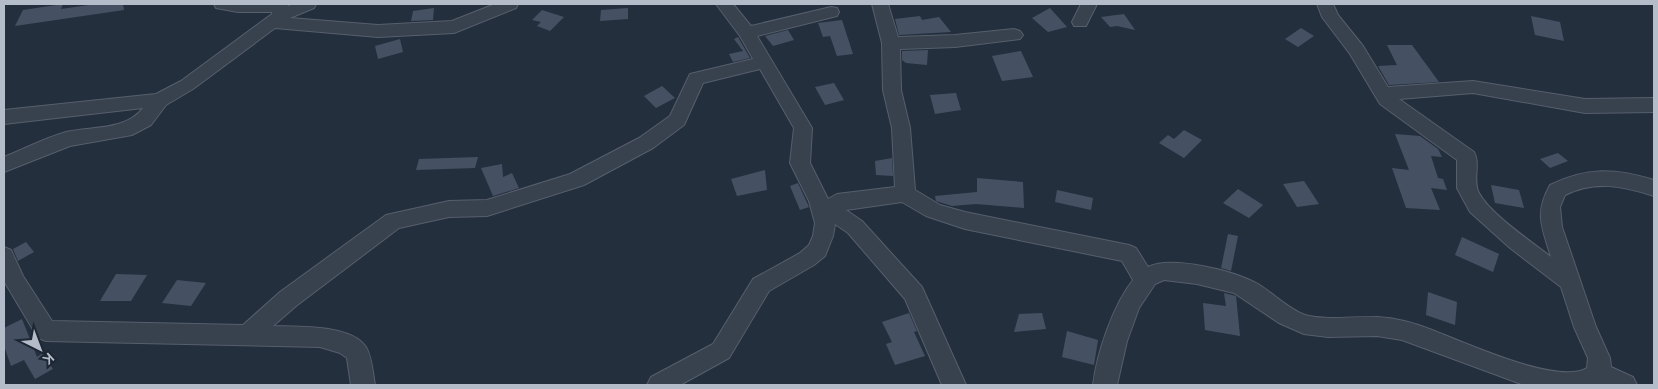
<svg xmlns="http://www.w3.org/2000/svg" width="1658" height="389" viewBox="0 0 1658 389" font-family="Raleway,sans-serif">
  <rect width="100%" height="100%" fill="#242f3e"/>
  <path fill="#455162" d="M63,4L61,9L96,4H123L124,10L15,26L23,10Z
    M434,8L433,20L411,21L413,11Z
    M628,8V19L600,21L601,10Z
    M1050,8L1067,27L1048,32L1032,18Z
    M542,10L564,17L550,31L537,26L541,22L532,20Z
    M1124,14L1135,30L1117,26L1110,27L1101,17Z
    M920,16L922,20L939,17L951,32L899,35L895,19Z
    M1531,16L1560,22L1564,41L1535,35Z
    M842,20L853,54L837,56L830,36L823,37L818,23Z
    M1301,28L1314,36L1298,47L1285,39Z
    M788,30L794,40L773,46L765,36Z
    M738,37L750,58L733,62L729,54L743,51L734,39Z
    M400,39L403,52L378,59L375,46Z
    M1387,45H1412L1439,82L1389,85L1378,66L1397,65Z
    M928,50L927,65L906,63L902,60V51Z
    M1021,51L1033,77L1002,81L992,56Z
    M834,83L844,100L825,105L815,87Z
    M662,86L675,98L656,108L644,96Z
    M956,93L961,110L935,114L930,95Z
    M1184,130L1202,140L1184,158L1159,143L1168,135L1174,139Z
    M1395,134L1420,136L1438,149L1442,157L1431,156L1438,178L1443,179L1447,190L1431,188L1440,210L1406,208L1392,168L1409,170Z
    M1558,153L1568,161L1550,168L1540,159Z
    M478,157L475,168L416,170L419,159Z
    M892,158L893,176L876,175L875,161Z
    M502,164L503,177L512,173L519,188L493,196L481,168Z
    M765,170L767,190L737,196L731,179Z
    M977,178L1023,182L1024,208L976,204L952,206L936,201L935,196L977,192Z
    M1304,181L1319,204L1297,207L1283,184Z
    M798,183L809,207L800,210L790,186Z
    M1491,185L1519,190L1524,208L1495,203Z
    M1238,189L1263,205L1249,218L1223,203Z
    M1057,190L1093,198L1091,210L1055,202Z
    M1228,234L1238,236L1231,271L1221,268Z
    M1462,237L1499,254L1493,272L1455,255Z
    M26,242L34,252L18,261L13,249Z
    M116,274L147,275L131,301H100Z
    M177,280L206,283L191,306L162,303Z
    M1428,292L1457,302L1455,325L1426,315Z
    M1224,293L1236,296L1240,336L1205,330L1203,303L1226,306Z
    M909,313L917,331L914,332L925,356L895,365L886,344L892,342L882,322Z
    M1042,313L1046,329L1014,332L1019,314Z
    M22,319L37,357L43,353L53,369L35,379L24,360L11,366L4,346V328Z
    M1067,331L1098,340L1094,365L1062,357Z"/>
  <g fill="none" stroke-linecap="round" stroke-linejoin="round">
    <defs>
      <path id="minor" d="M214,4H287L288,6L294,4H316L314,8L290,18L378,25L452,21L495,4H518L516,8L454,33L378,37L275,28L193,89L166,105L151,125L132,135L70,146L4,172V157C24,149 45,138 66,132C92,126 125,131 143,108L4,124V110L156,94L181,81L272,14V12H238L216,8Z
        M716,4H733L751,26L831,7L837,8L839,12L837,16L757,36L812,128L810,163L828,199L837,194L895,187L892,128L883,90L882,43L872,4H888L898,37L955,35L1014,29L1020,31L1023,35L1020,39L955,47L900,49L901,90L910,128L915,190L940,205L965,212L1129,245L1136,248L1148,267C1172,255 1235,271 1258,284C1273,293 1288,309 1305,315C1329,321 1354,316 1377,317C1396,318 1415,323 1432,330C1464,342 1558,386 1587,368L1588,358L1574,327L1561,287L1510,248L1470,212L1457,188V160L1380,104L1350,54L1322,17L1317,4H1333L1338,15L1363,46L1388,87L1473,81L1585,99L1654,98V112L1585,113L1473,93L1399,99L1474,152C1481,164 1472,180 1479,193C1490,214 1532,242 1551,257C1542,227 1534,214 1550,185C1587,167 1615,168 1654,180V196C1623,186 1595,180 1565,195L1560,207L1562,227L1596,327L1610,358L1611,367L1633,377L1637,385H1524L1402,340L1377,336L1328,337L1304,334L1279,323L1234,293L1197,284L1164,280L1155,284L1139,308L1127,341L1117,385H1093C1097,353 1113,305 1133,280L1122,261L965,229L926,216L902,202L846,210L862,221L922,287L966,385H942L905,299L848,233L835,224L833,236L825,256L814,265L769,291L729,358L680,385H647L651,377L713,344L753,279L800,253L809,245L813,236L815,223L809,201L790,163L794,128L760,69L703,83L684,125L653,148L584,185L487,216L449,217L399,228L296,306L273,326C297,327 351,324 366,347C372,357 373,374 375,385H351L347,358L340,353L320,347L46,341L38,338L4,281V247L11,250L23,276L52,321L243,325L280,292L386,215L449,201L487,200L570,174L639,138L670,116L690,74L753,59L740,36Z
        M1081,4H1097L1086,26H1074L1072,22Z"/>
    </defs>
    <use href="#minor" stroke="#565f6c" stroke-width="2"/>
    <use href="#minor" fill="#38414e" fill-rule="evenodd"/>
  </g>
  <rect width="1658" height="389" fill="none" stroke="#b4bcc9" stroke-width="10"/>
  <g transform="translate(40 349) rotate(138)" stroke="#1d2633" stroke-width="4" paint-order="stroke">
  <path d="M0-4L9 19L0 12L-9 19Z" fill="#b4bcc9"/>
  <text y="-8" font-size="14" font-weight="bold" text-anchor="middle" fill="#b4bcc9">K</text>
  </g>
</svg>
